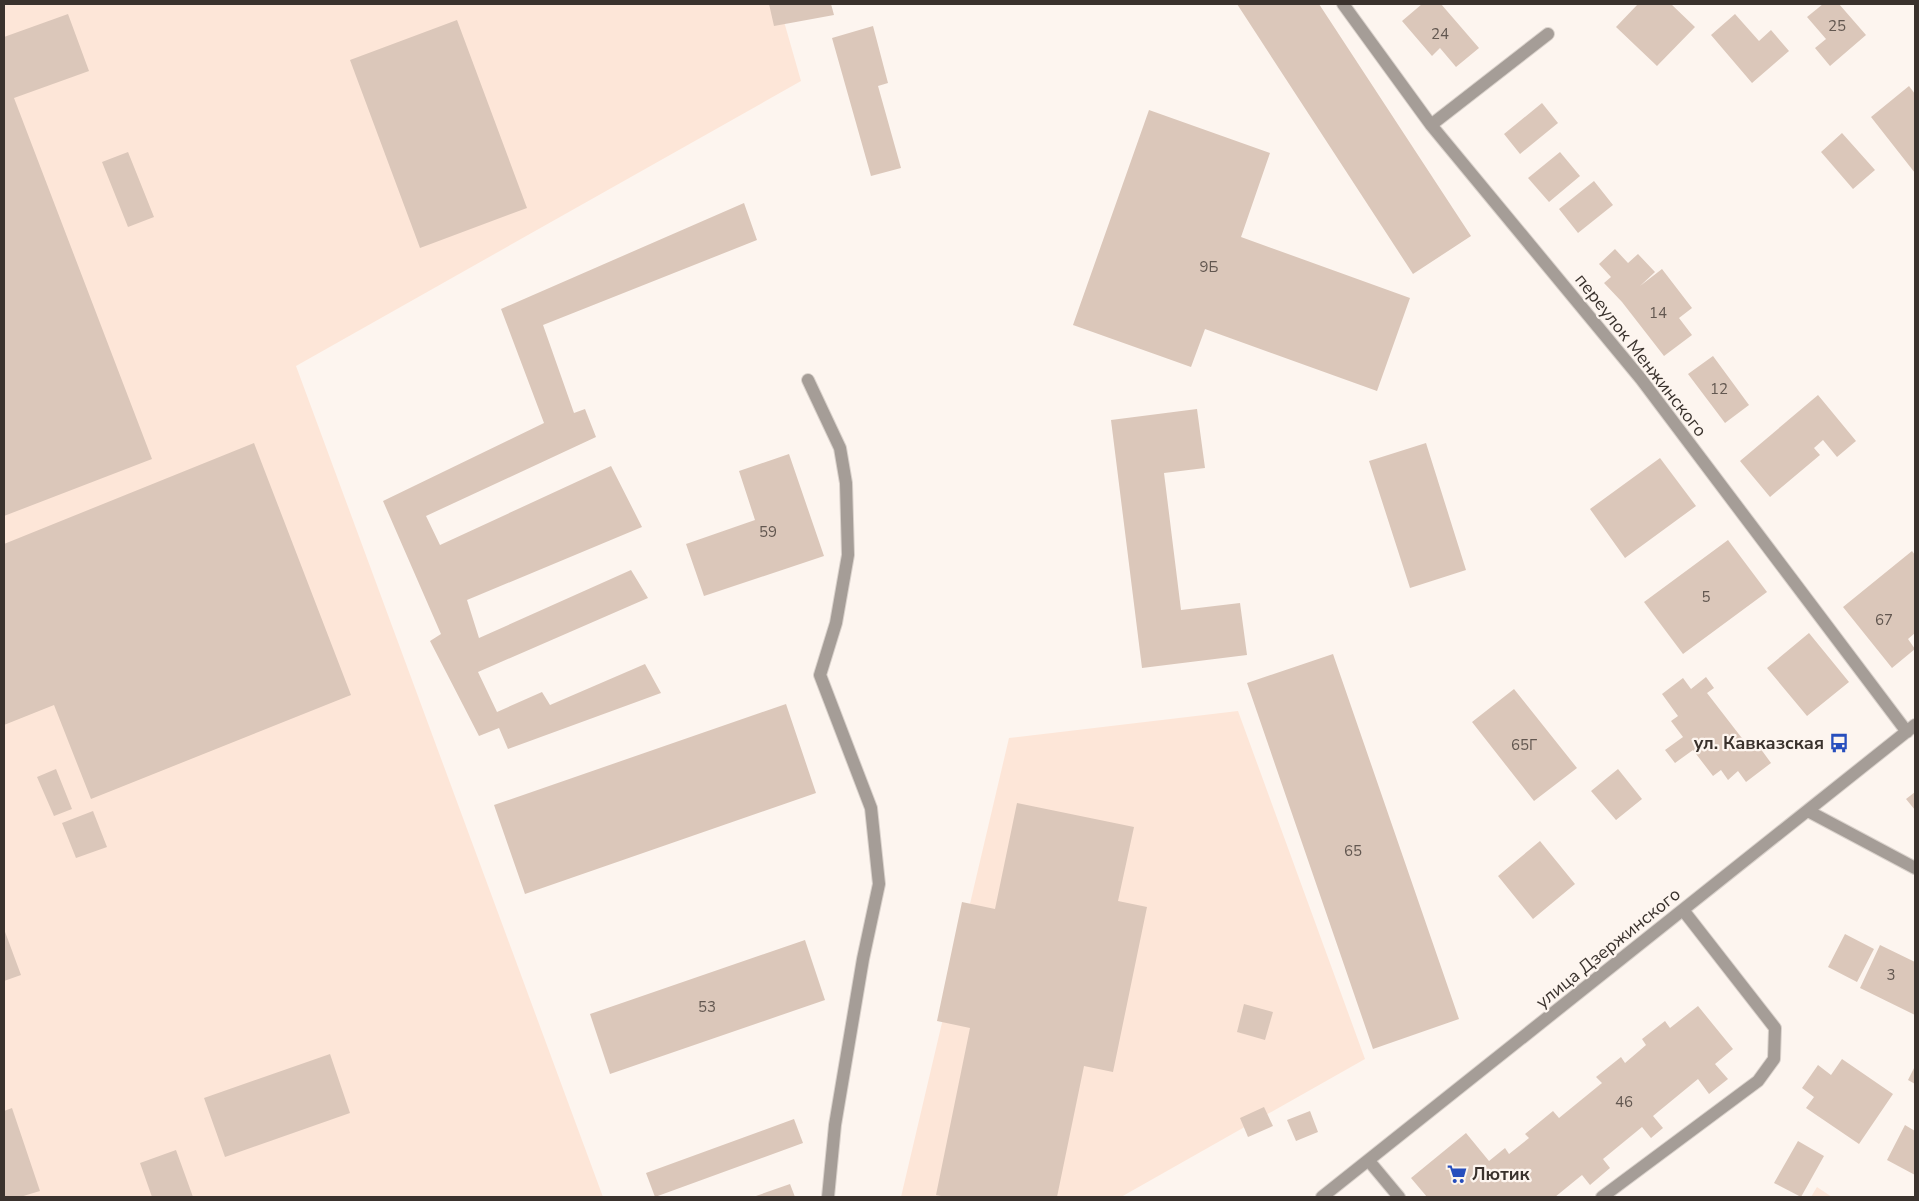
<svg xmlns="http://www.w3.org/2000/svg" width="1919" height="1201" viewBox="0 0 1919 1201" font-family="'Nunito Sans',sans-serif">
  <rect width="100%" height="100%" fill="#fdf5ef"/>
  <path fill="#fde6d8" d="M4,4H779L801,81L296,366L603,1197H4Z
    M1238,711L1365,1059L1121,1197H901L1009,738Z
    M1817,1187L1832,1197H1811Z"/>
  <path fill="#dbc7ba" d="M769,4H831L834,15L774,26Z
    M1237,4H1319L1471,236L1413,274Z
    M1422,4H1441L1479,48L1456,67L1440,48L1432,56L1402,21Z
    M1638,4H1671L1695,27L1657,66L1616,27Z
    M1823,4H1839L1866,35L1830,66L1815,48L1826,39L1807,17Z
    M68,14L89,71L14,98L152,459L4,516V37Z
    M1735,14L1759,41L1771,30L1789,51L1752,83L1711,35Z
    M457,20L527,208L420,248L350,60Z
    M873,26L888,83L878,86L901,168L871,176L832,38Z
    M1909,86L1915,94V173L1871,117Z
    M1542,103L1558,123L1520,154L1504,134Z
    M1149,110L1270,153L1241,237L1410,298L1377,391L1205,329L1191,367L1073,325Z
    M1842,133L1875,170L1853,189L1821,152Z
    M128,152L154,217L128,227L102,162Z
    M1560,152L1580,176L1549,202L1528,178Z
    M1594,181L1613,205L1578,233L1559,209Z
    M744,203L757,240L543,325L574,413L585,409L596,437L426,516L440,545L611,466L642,527L467,600L479,638L631,570L648,598L478,672L497,712L542,692L550,705L645,664L661,693L508,749L499,728L479,736L430,641L441,634L383,501L544,423L501,309Z
    M1615,249L1628,263L1638,254L1655,272L1640,286L1662,269L1692,308L1679,318L1692,335L1664,356L1622,302L1604,283L1611,277L1599,264Z
    M1713,356L1749,405L1725,423L1688,374Z
    M1818,395L1856,441L1837,457L1823,440L1814,448L1820,455L1770,497L1740,461Z
    M1197,409L1205,468L1164,473L1181,610L1240,603L1247,655L1142,668L1111,420Z
    M254,443L351,695L91,799L54,705L4,725V544Z
    M1426,443L1466,570L1410,588L1369,461Z
    M789,454L824,556L704,596L686,544L755,520L739,471Z
    M1660,458L1696,506L1625,558L1590,509Z
    M1728,540L1767,592L1683,654L1644,602Z
    M1912,551L1915,555V633L1908,639L1915,649L1892,668L1843,607Z
    M1809,633L1849,682L1807,716L1767,668Z
    M1333,654L1459,1019L1373,1049L1247,683Z
    M1706,677L1714,688L1707,693L1748,746L1755,741L1771,763L1746,782L1738,771L1728,780L1721,770L1713,776L1693,750L1675,763L1665,750L1683,737L1671,721L1678,716L1662,694L1683,678L1691,689Z
    M1514,689L1577,768L1534,801L1472,722Z
    M786,704L816,793L525,894L494,805Z
    M56,769L72,809L54,816L37,777Z
    M1618,769L1642,799L1616,820L1591,791Z
    M1915,792V810L1906,799Z
    M1017,803L1134,827L1118,901L1147,907L1113,1072L1084,1066L1057,1197H946L936,1195L970,1028L937,1021L962,902L995,909Z
    M93,811L107,847L76,858L62,823Z
    M1540,841L1575,884L1533,919L1498,876Z
    M4,929L21,975L4,981Z
    M1845,934L1874,949L1857,982L1828,967Z
    M805,940L825,1000L610,1074L590,1014Z
    M1880,945L1915,962V1015L1860,988Z
    M1244,1004L1273,1012L1265,1040L1237,1032Z
    M1698,1006L1733,1049L1715,1064L1728,1079L1709,1094L1698,1079L1653,1116L1663,1128L1651,1138L1642,1127L1603,1159L1610,1168L1590,1185L1582,1175L1555,1197H1427L1411,1178L1466,1133L1489,1161L1505,1148L1509,1154L1529,1138L1525,1134L1553,1111L1559,1118L1602,1083L1596,1077L1621,1057L1625,1063L1646,1045L1642,1039L1665,1021L1670,1028Z
    M330,1054L350,1113L225,1157L204,1098Z
    M1842,1059L1893,1094L1859,1144L1806,1108L1814,1097L1802,1088L1818,1065L1831,1075Z
    M1915,1066V1084L1908,1080Z
    M1264,1107L1273,1126L1248,1137L1240,1118Z
    M12,1108L40,1191L20,1197H4V1111Z
    M1310,1111L1318,1132L1296,1141L1287,1120Z
    M794,1119L803,1143L655,1197L646,1173Z
    M1905,1125L1915,1131V1175L1887,1160Z
    M1798,1141L1824,1156L1801,1197L1774,1183Z
    M176,1150L193,1197H152L140,1163Z
    M790,1184L795,1197H753Z"/>
  <g fill="none" stroke-linecap="round" stroke-linejoin="round">
    <defs>
      <path id="minor" d="M1343,4L1431,125L1641,379L1907,732
        M1431,125L1548,34
        M808,380L840,448L846,483L848,555L836,623L820,675L871,808L879,884L863,959L835,1125L828,1197
        M1808,811L1915,868
        M1369,1161L1399,1197
        M1322,1197L1915,725
        M1602,1197L1758,1081L1774,1059L1775,1028L1683,910"/>
    </defs>
    <use href="#minor" stroke="#dad2cc" stroke-width="14"/>
    <use href="#minor" stroke="#a59d97" stroke-width="12"/>
  </g>
  <defs>
    <symbol id="bus-bare" viewBox="-9 -9 18 18"><path d="M-5-6H5V4H4V6H2V4H-2V6H-4V4H-5ZM-3.5-4V0h7V-4ZM-3.5 1.2v1.5H-2V1.2ZM2 1.2v1.5H3.5V1.2Z" fill="#274ebd" stroke="#fdf5ef" stroke-width="2.5" paint-order="stroke"/></symbol>
    <symbol id="supermarket-bare" viewBox="-9 -9 18 18"><path d="M-6-5.5h2.5l.6 2H6L4.5 2H-2.5L-4.4-4H-6ZM-1.5 3.2a1.3 1.3 0 1 0 .1 0ZM3 3.2a1.3 1.3 0 1 0 .1 0Z" fill="#274ebd" stroke="#fdf5ef" stroke-width="2.5" paint-order="stroke"/></symbol>
  </defs>
  <g fill-rule="evenodd">
    <use href="#bus-bare" x="1825" y="729" width="28" height="28"/>
    <use href="#supermarket-bare" x="1443" y="1160" width="28" height="28"/>
  </g>
  <g text-anchor="middle" dominant-baseline="central" stroke-width="4.5" stroke-linejoin="round" paint-order="stroke">
    <g font-size="15" fill="#625750">
      <text x="1837" y="26">25</text>
      <text x="1440" y="34">24</text>
      <text x="1209" y="267">9Б</text>
      <text x="1658" y="313">14</text>
      <text x="1719" y="389">12</text>
      <text x="768" y="532">59</text>
      <text x="1706" y="597">5</text>
      <text x="1884" y="620">67</text>
      <text x="1524" y="745">65Г</text>
      <text x="1353" y="851">65</text>
      <text x="1891" y="975">3</text>
      <text x="707" y="1007">53</text>
      <text x="1624" y="1102">46</text>
    </g>
    <g font-size="18" fill="#3a322d" stroke="#fdf5ef">
      <text transform="translate(1641 355) rotate(52)">переулок Менжинского</text>
      <text transform="translate(1608 948) rotate(-39)">улица Дзержинского</text>
    </g>
    <g font-size="18" font-weight="bold" fill="#3a322d" stroke="#fdf5ef" text-anchor="end">
      <text x="1824" y="743">ул. Кавказская</text>
      <text x="1472" y="1174" text-anchor="start">Лютик</text>
    </g>
  </g>
  <rect width="1919" height="1201" fill="none" stroke="#3a322d" stroke-width="10"/>
</svg>
